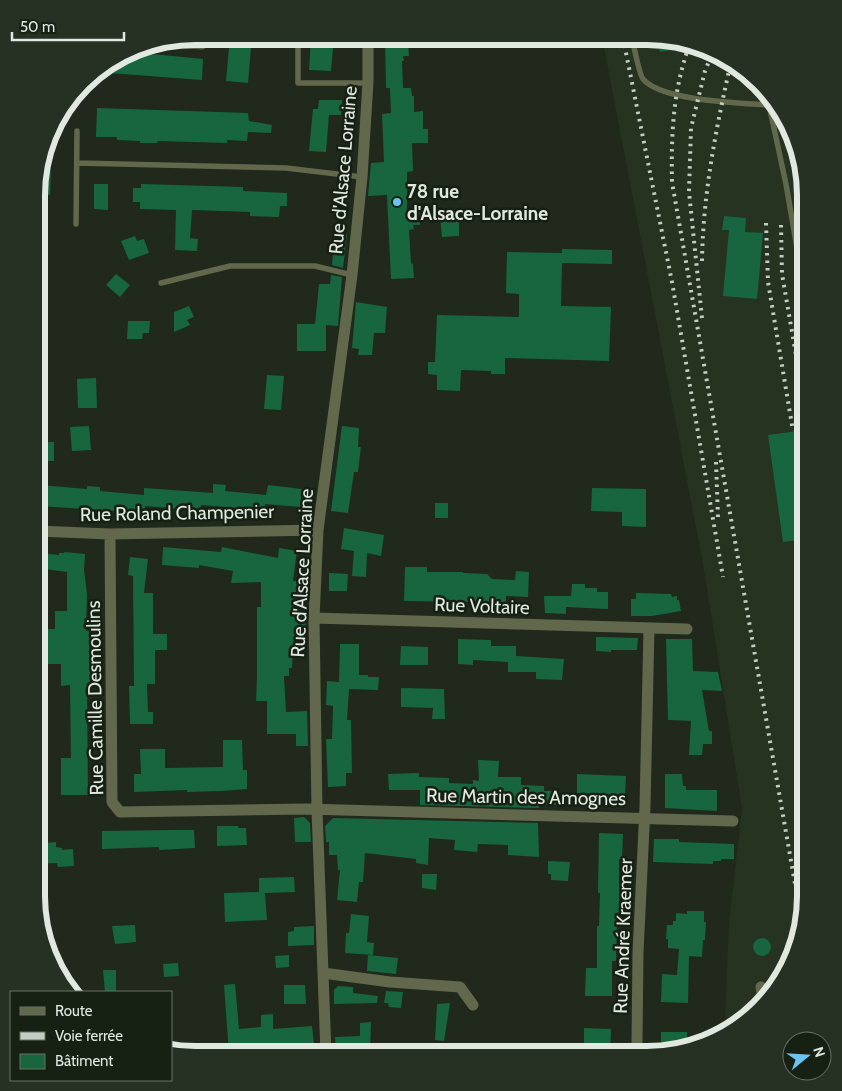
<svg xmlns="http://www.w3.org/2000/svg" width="842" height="1091" viewBox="0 0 842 1091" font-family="Cabin,sans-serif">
  <rect width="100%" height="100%" fill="#20291c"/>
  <path fill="#253320" d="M602,37L668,38L735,63L789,125L806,195L805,906L779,984L731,1026L725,1016L729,923L742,808L703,564Z"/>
  <path fill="#17663f" d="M230,36H252L248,83L226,81Z
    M311,37H334L331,71L309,70Z
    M385,37H403V43H408L409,56H403L404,61H402L403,88H411L412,96H414V112L423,111V129H428V143H412L413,171L407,172V213L420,212V225H413L414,229L409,230L411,263L413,264L414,278L391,279L387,195L368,196L371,163L384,162L382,114L391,113L390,88H386Z
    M657,38H668L675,40L676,49L660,52Z
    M131,52L203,59L202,80L96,72Z
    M319,100H342L341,115H329L326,152L309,151L313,109H318Z
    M97,108L248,113L249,121L272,125L271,133L248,132L247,141L227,140V143L158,141L157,143H140V141L117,140V137H96Z
    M49,141L52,142L50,195H38V174Z
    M94,184H108V210L94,209Z
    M141,184L243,187V191L287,193V206H280L279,217L250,216V212L192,210L190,238L198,239L197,251L175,250L176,210L140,209V202H133V188H141Z
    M459,215V236L442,237L440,217Z
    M724,216L746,218L745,232L763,233L757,299L723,296L729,230H722Z
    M335,233L347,234L343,268L332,265Z
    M135,236L137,241L144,239L149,253L129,260L121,241Z
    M562,249L612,250V264L562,263L561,306L611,307L609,361L505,358V374H491V371L461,370L460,391L437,390V375L428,374V362H435L437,315L519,317V294L506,293L507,252L562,253Z
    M116,274L130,285L120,297L106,285Z
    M331,275L342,277L338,326L326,325V351H297V324H315L319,284H330Z
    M356,302L387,307L385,333H374L372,355H358L359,349L352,348Z
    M189,306L194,317L187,320L190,325L174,332V312Z
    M128,321H150L149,333H143L142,339H127Z
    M267,375L284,376L281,410L264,409Z
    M96,378L97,408H78L77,379Z
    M89,426L91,450L72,451L70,427Z
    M342,426L359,428L358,447H361L358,472H354L348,513L331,511Z
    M806,430V539L783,542L768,435Z
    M37,442H54V461H37Z
    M213,484L226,485L225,491L266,495L268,485L302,489L300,507L265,504V510L201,505V511L145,506V513L39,506L40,485L87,489V486L100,487V491L144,495V488L213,493Z
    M592,488L646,489V527L622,526V512L591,511Z
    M435,503H448V518H435Z
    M344,528L384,535L381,556L367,553L366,577L352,576L354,551L341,549Z
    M163,547L221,552L222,547L278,558L279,548L297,551L293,581H305L306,648H293L292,668H289V676H284L286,712L307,711L308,746H296V734H267V701H256L257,677V607H261V582L231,583L233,571L199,565V568L162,565Z
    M65,552L85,554L84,570L87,594L86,631H89L90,665V683H87L88,795H61V758H71L70,685L61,686V664H47V642H38V629H55V611H67V572L37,568V553L59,555V553H64Z
    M130,557L148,559L144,593H153V634H167V650H155V684H147L148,712H153V724H130L129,686H134L133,576L128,575Z
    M405,567H427V572H463V573L487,574L492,579L515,580L516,571L529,572L528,597L506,596V604L478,603V602L404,601Z
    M329,573L348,574L347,591H329Z
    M572,584H585V588H597V592H608V609L566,607V614L545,613L544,596H571Z
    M636,593L671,594L672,597L677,596V600H679L681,611L652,616H631V599H636Z
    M596,637L638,638L637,650H611V652L596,651Z
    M458,639L491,640V646H516V656L564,659L562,680L536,679V672H508V662L473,660V665L458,664Z
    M666,639H692L693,671L718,672L722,691L702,690L709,731H712V744H703L702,755H689L691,721L668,720Z
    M340,644H359V675H368V677H379L378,690L349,689L347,720H351L352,773H346V786L328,787L326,739H332L333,706L326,705L327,681L339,682Z
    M401,646L428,647V665H400Z
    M401,688L444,689L445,719H432L433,708L401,707Z
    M223,740H242L243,770H247V789L221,791L187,792V790L134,792V774H141L140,749H165V768L223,767Z
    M478,760L499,761L498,777H521V785L544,786V791H556V805H539V808L420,805V790H389L388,774L419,773V777L449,778V783L473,784V780L479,781Z
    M577,774L626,776L625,795L577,793Z
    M665,774H682L683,786H686V790H717V811L665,808Z
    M304,817L310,823L311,842H295L294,818Z
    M333,818L538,823L539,857L508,855V845L478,844L477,852L454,850L455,840L429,838L428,865L416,863V859L365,853L363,882H359L357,902L337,900L340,870H338L337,855H329V842H326L325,826Z
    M217,826H238V828H246L247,845L217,846Z
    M172,830H194L195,848L159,850V847L102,849V831Z
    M599,833L623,834L622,859H619V918H617L616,961H612V996H585L586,968H597V926H599L600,893H598Z
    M654,839H679V842L734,844V859H721V861H713V864L653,862Z
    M56,842V847L62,848V850L73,849L74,866L58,867L57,863L36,864V844Z
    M548,861L570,862L568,881L551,880V874H548Z
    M422,874H437L436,890L422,888Z
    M294,877L295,892L265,893L267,920L225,922L224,893L259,892V878Z
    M687,911H704V922H706L705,940H703L702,957L689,956L688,1003L661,1002L662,974L677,975L679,949L668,948V939H666L667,925H673V921H676V913L687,914Z
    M351,914L369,916L367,942L374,943L373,955L345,953L346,933H349Z
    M135,925L136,942L115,944L112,926Z
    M314,926V945L288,946V932L294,931V927Z
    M753 947a9 9 0 1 1 18 0a9 9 0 1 1-18 0Z
    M289,955V967L276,968L275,956Z
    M368,955L398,958L396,974L367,971Z
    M178,963L179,976L164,977L163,964Z
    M103,970H116V992H105Z
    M235,984L239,1029L261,1027V1015L273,1014V1029L312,1026L315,1053L292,1054V1050L259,1054H229L224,985Z
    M284,985H305L306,1004H284Z
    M338,986L353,987V993L378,996L377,1003L334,1004V990Z
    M386,991L403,992L401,1008L389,1007L388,1003H384Z
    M450,1003L444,1041L435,1040L437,1004Z
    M371,1022L370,1054H336L335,1037L360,1036V1023Z
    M584,1028L611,1029L610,1055H584Z
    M661,1032H687V1045L661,1051Z"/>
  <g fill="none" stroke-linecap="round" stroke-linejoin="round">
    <path stroke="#62684c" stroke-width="5.5" d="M632,38C634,46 639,74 643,79C661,101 741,103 769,105L786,184L806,301
      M298,47V83H368
      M77,163L286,168L362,177
      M76,224L77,131
      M161,283L230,266H315L352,275"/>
    <path stroke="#62684c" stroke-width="11" d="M166,41L202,44L209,36
      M37,531L110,534L318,530
      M110,534L112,802L120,812L307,809L733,821
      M314,618L687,629
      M323,973L390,982L460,987L473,1005
      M761,987L763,998
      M326,1054L317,810L314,618L318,530L352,275L362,177L368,83V37
      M635,1055L637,1043L638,953L645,807L649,628"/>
    <path stroke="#c5ccc3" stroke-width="4" stroke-dasharray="2.5 5" stroke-linecap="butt" d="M623,38L672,282L723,577
      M689,46C673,91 671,134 672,182L801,918
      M786,121L806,201
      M766,223L768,282L793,431
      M781,225L782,274L806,413
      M702,261C703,194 716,128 731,62
      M702,318L689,192L691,128L705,71L712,54
      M716,462L718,517"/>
  </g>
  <circle fill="#6cc2f3" stroke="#162013" stroke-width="2" cx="397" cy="202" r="5"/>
  <g text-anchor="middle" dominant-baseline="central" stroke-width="5" stroke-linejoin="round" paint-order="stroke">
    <g font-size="19" fill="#e1e8df" stroke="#162013">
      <text transform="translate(343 170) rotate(-85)">Rue d'Alsace Lorraine</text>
      <text transform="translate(177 513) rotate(-1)">Rue Roland Champenier</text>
      <text transform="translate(302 573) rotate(-87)">Rue d'Alsace Lorraine</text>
      <text transform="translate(482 606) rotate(2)">Rue Voltaire</text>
      <text transform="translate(95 698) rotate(-91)">Rue Camille Desmoulins</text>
      <text transform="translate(526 797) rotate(1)">Rue Martin des Amognes</text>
      <text transform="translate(623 936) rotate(-88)">Rue André Kraemer</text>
    </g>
    <g font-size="19" font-weight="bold" fill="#e1e8df" stroke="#162013" text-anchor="start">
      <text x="407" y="191">78 rue<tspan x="407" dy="22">d'Alsace-Lorraine</tspan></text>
    </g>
  </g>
  <path d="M0 0H842V1091H0ZM195 45H647A150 150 0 0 1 797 195V896A150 150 0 0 1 647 1046H195A150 150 0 0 1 45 896V195A150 150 0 0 1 195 45Z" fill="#263023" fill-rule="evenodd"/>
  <path fill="none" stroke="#e1e8df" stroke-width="6" d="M195 45H647A150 150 0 0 1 797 195V896A150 150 0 0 1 647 1046H195A150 150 0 0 1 45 896V195A150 150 0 0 1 195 45Z"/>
  <rect x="10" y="991" width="162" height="90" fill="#162013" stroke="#677065"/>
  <rect x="20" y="1007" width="25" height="8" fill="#62684c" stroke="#677065"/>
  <text x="55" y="1016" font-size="15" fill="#e1e8df">Route</text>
  <rect x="20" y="1032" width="25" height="8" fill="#c5ccc3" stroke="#677065"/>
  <text x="55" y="1041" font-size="15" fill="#e1e8df">Voie ferrée</text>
  <rect x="20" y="1054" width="25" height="15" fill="#17663f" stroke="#677065"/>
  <text x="55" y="1066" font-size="15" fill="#e1e8df">Bâtiment</text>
  <g transform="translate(807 1056) rotate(72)"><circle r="24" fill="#162013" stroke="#677065"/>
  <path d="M0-4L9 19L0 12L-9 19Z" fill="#6cc2f3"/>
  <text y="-8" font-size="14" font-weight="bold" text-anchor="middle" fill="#e1e8df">N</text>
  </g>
  <path d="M12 32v8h112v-8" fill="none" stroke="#e1e8df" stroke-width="2.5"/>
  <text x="20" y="32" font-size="15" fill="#e1e8df" stroke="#162013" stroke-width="4" paint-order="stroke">50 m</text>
</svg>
